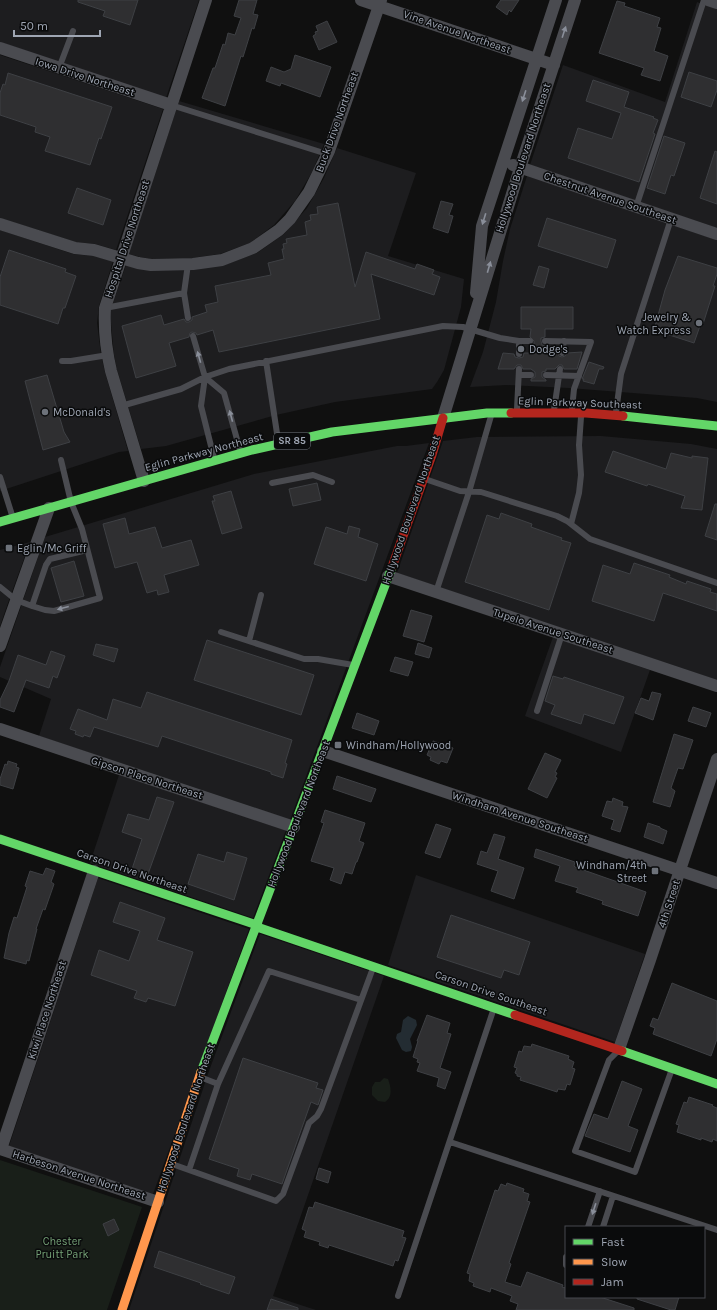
<svg xmlns="http://www.w3.org/2000/svg" width="717" height="1310" viewBox="0 0 717 1310" font-family="Karla,sans-serif">
  <rect width="100%" height="100%" fill="#101010"/>
  <path fill="#1d1d1f" d="M0,0H199L166,98L0,42Z
    M697,2L717,9V228L530,165L563,65L665,102Z
    M0,55L163,109L116,250L95,244L75,242L0,218Z
    M179,101L324,144L312,172L295,201L274,225L250,243L220,254L192,258L151,259L140,257L129,254Z
    M337,148L416,173L388,256L464,279L461,307L444,370L437,382L432,389L335,402L276,415L166,446L141,449L117,370L114,355L111,323V309L126,265H224L257,253L284,234L307,208L324,178Z
    M527,176L717,240V402L697,398L569,388L506,385L470,387L483,352L496,302L503,261L510,229Z
    M0,230L73,254L94,256L113,261L99,306L97,323L101,355L105,372L128,451L119,452L0,491Z
    M601,436L691,444L717,449V680L397,573L443,441L477,437Z
    M429,443L290,820L39,736L51,699L0,677V667L45,537L254,474L397,446H406Z
    M30,542L9,600L0,626V550Z
    M553,637L650,670L621,752L525,716Z
    M119,775L286,830L253,918L90,863Z
    M416,875L645,954L615,1042L388,965Z
    M98,878L249,929L153,1194L9,1146Z
    M260,934L384,976L273,1296L316,1310H129L209,1071Z"/>
  <path fill="#191f19" d="M384,1078L388,1079C391,1087 393,1097 385,1102L378,1101L372,1095V1087L375,1082H380Z
    M0,1160L142,1207L107,1310H0Z"/>
  <path fill="#232c32" d="M408,1016L416,1020L417,1025L410,1039L412,1047L411,1051L406,1052L402,1050L396,1038L397,1034L401,1032L403,1020Z"/>
  <path fill="#2f2f31" stroke="#3e4044" d="M78,0H138L130,25L103,16L105,11L78,2Z
    M239,0H257L253,14L258,15L254,29L252,28L243,57L241,56L225,106L202,98L213,68H215L223,44L225,45L228,33L235,35L241,18L234,16Z
    M501,0H519L511,12L509,10L507,15L496,7Z
    M617,1L625,3L624,6L660,18L657,27L661,28L654,51L668,56L660,81L641,75L644,68L599,53Z
    M327,21L337,42L319,50L313,36L316,34L315,32L318,31L316,26Z
    M295,55L331,67L320,97L281,83L280,86L266,81L271,67L284,72L291,69Z
    M689,72L717,81V90L711,107L681,97Z
    M8,73L112,107L101,139L99,138L90,165L45,151L50,137L35,132L36,127L0,115V93L3,84L5,85Z
    M593,80L629,92L624,107L654,117L653,118L658,120L653,133L655,134L639,182L568,158L578,128L612,139L621,113L586,101Z
    M664,136L685,143L674,176L671,175L665,194L647,188Z
    M715,151L717,152V204L700,198Z
    M77,188L111,200L103,225L68,213Z
    M441,201L453,204L449,215L453,216L448,233L433,228Z
    M338,203L355,287L366,252L415,269L417,264L434,270L432,274L440,277L434,295L371,274L380,319L219,352L213,330L197,335L196,333L192,332L190,333L189,337L169,343L176,366L136,378L122,326L161,315L164,325L184,319L186,322H189L192,320V317L207,312L205,305L218,302L215,286L271,275L268,263L284,259L282,249H284L283,244L287,243L286,239L307,235L305,222L311,220L310,215L318,214L317,207Z
    M547,218L616,240L607,268L538,246Z
    M9,250L66,269L65,272L76,276L65,308H63L58,324L0,305V277Z
    M678,256L717,268V274L713,286H715L703,324L701,323L694,343L654,330L665,290Z
    M539,266L549,269L544,288L533,285Z
    M521,307H573V329H545V337L541,338V341L542,345L545,346V353H558L559,356L562,357L565,356L567,353L582,352L577,369H564L562,365H559L555,369H546V371L542,372V377L546,380V381H531V379L535,377V372L531,369H523L521,365H517L514,369H498L503,353L514,354L515,357L519,358L523,357L524,353H531L530,345L534,344V341L530,337L531,329H521Z
    M589,362L604,367L603,369H599L594,384L583,381L584,379H582Z
    M47,375L64,432L70,442L43,450L25,381Z
    M613,451L666,469L671,453L692,458V456L708,458L702,510L681,508L685,496L648,484L647,486L605,472Z
    M317,483L321,500L293,506L289,489Z
    M231,491L242,528L222,534L212,501H215L213,496Z
    M715,504H717V540L705,536Z
    M501,513L532,524L531,527L562,538L561,540L571,543L549,610L465,582L487,515L499,519Z
    M125,518L129,534L155,527L162,548L191,540L199,565L164,575L169,592L158,595L157,590L147,593L137,562L115,568L103,524Z
    M349,526L360,529L358,537L378,544L366,581L314,564L326,527L347,534Z
    M74,561L84,596L61,602L51,568Z
    M634,563L670,575L669,577L686,584L687,581L711,589L710,592L717,594V611L663,593L654,621L592,601L603,565L630,574Z
    M411,610L432,616L424,642L403,636Z
    M207,640L314,675L301,715L194,680Z
    M418,643L432,648L429,658L415,654Z
    M96,644L118,649L114,662L93,655Z
    M51,651L65,656L57,678L53,676L49,688L26,680L14,712L0,707V700L9,681L18,655L46,665Z
    M395,657L413,662L408,676L390,671Z
    M553,676L563,679L564,677L624,697L614,724L584,714L581,724L551,714L555,705L545,701Z
    M147,692L292,740L285,763L287,764L283,778L271,774V772L162,736L158,747L94,727L90,737L84,735L83,737L75,734L76,731L70,729L78,709L107,720L113,699L141,708Z
    M652,692L661,694L653,720L635,713L641,698L649,701Z
    M693,707L711,713L706,727L688,721Z
    M357,713L379,721L374,735L352,728Z
    M674,734L693,740L683,769L678,768L671,788L675,791L670,807L653,802Z
    M433,741L453,748L447,763L441,761L439,764L430,760L431,757L427,755Z
    M545,753L561,760L555,772L557,773L555,777L557,778L547,798L528,789Z
    M8,761L17,764L16,767L19,768L13,789L0,785V779L5,764L7,765Z
    M337,776L376,789L371,802L333,789Z
    M157,797L174,802L148,874L132,869L142,839L122,832L128,814L149,820Z
    M613,798L623,802L622,806L628,807L620,832L611,829L614,820L602,816L607,801L612,802Z
    M325,810L365,823L359,841L364,843L357,862H356L352,874L345,872L341,884L330,880L334,868L311,861L324,823L321,822Z
    M648,823L660,827V828L667,831L663,844L644,837Z
    M436,824L451,829L440,858L425,853Z
    M494,834L505,837L498,859L524,868L514,899L491,891L498,871L477,864L481,851L487,853Z
    M536,849L575,862L574,866L575,867L646,892L638,916L602,904L603,901L576,892L578,888L555,881L560,866L534,857Z
    M227,852L247,858L234,900L188,884L198,854L224,862Z
    M46,868L55,871L51,882L54,884L45,910L43,909L36,929H37L29,961L27,960L26,964L4,958L9,933L14,917L17,918L27,887L25,886L30,871L43,875Z
    M120,902L165,918L157,940L193,952L175,1006L148,998L146,1002L134,998L137,991L91,975L99,950L129,961L140,931L113,922Z
    M451,915L530,942L519,975L504,970L501,978L437,957Z
    M672,983L717,1001V1039L711,1056L653,1034L655,1028L650,1026L653,1018L658,1020Z
    M427,1015L450,1023L447,1033L451,1034L440,1068L451,1072L445,1089L437,1086L439,1078L417,1071L420,1063L417,1062L418,1059L413,1057L418,1041H417Z
    M532,1044L569,1056L568,1059L574,1062L572,1068L575,1069L570,1085L567,1084L565,1090L558,1089L557,1092L520,1080L521,1077L517,1076V1074L515,1073L517,1068L514,1067L519,1051L522,1052L524,1046L531,1047Z
    M243,1058L318,1083L316,1088L323,1090L318,1105L311,1102L282,1184L252,1174L250,1180L237,1176L239,1169L209,1159Z
    M622,1081L642,1089L628,1126L638,1130L630,1152L585,1136L594,1114L608,1119Z
    M689,1097L713,1105L712,1106L717,1108V1141L713,1139L712,1142L701,1138V1140L677,1132L679,1125L676,1124L684,1102L687,1103Z
    M319,1168L331,1172L328,1183L316,1179Z
    M507,1183L524,1189L523,1192L529,1194L527,1201L530,1202L509,1263L511,1264L505,1282L521,1287L527,1272L563,1285L562,1287L566,1288V1297H600L634,1308V1310H516L518,1304L510,1301L512,1296L491,1288L490,1292L473,1286L474,1283L469,1281L470,1274L467,1273L495,1190L498,1191L501,1184L506,1186Z
    M315,1202L404,1231L402,1237L406,1238L398,1261L395,1260L393,1266L329,1245L328,1248L319,1245L320,1242L304,1237L306,1231L302,1229L309,1207L313,1208Z
    M114,1219L119,1230L108,1236L103,1224Z
    M159,1251L235,1277L229,1294L200,1284L201,1283L154,1267Z
    M637,1297H679L675,1310H671L637,1299Z
    M271,1299L298,1308V1310H267Z"/>
  <g fill="none" stroke-linecap="round" stroke-linejoin="round">
    <path stroke="#4a4b50" stroke-width="6" d="M59,68L73,31
      M171,105L327,154
      M636,207L704,0
      M184,293L188,318
      M105,308L184,293L188,264
      M193,336L205,377
      M519,341H530
      M545,341L591,342L574,389L572,409
      M562,353L564,341
      M62,361H71L108,355
      M266,361L278,440
      M519,375H531
      M546,375L579,376
      M121,406L181,389L205,377L229,369L443,326L463,327L500,338L519,341V354
      M517,409L519,369
      M554,410L560,369
      M616,412L621,374L671,219
      M214,458L201,406L205,377L224,393L240,450
      M61,460L71,502L82,529L100,598L54,611L45,610L32,606L46,565L50,559L87,550
      M0,477L12,515
      M425,479L460,491L481,492L557,516L567,521L590,539L717,583
      M272,483L313,475L332,482
      M571,524L579,493L581,475L579,445L581,417
      M0,587L16,600L32,606
      M436,592L469,492L491,416
      M221,632L304,659H318L353,665
      M249,641L261,595
      M537,711L562,634
      M618,1051L609,1060L575,1151L635,1172L672,1069
      M218,1084L269,971L361,1000
      M450,1142L717,1230
      M172,1164L276,1201L283,1194L309,1123L317,1116L321,1109L373,968
      M189,1170L218,1084L200,1077
      M588,1227L600,1191
      M603,1227L613,1196
      M566,1257V1265
      M398,1296L494,1008"/>
    <path stroke="#4a4b50" stroke-width="12" d="M361,0L554,65
      M708,0L717,3
      M0,48L171,105
      M513,165L717,234
      M0,224L75,248L94,250L138,263L151,265L193,264L222,260L253,248L279,230L290,219L309,192L329,151L381,0
      M476,293L482,226L556,0
      M443,418L520,168L575,0
      M144,481L111,371C106,350 104,329 105,308L206,0
      M388,576L717,686
      M0,646L49,508
      M0,729L294,827
      M323,751L717,883
      M619,1049L650,960L717,759
      M0,1149L158,1202
      M1,1149L94,871"/>
    <path stroke="#63d668" stroke-width="9" d="M623,416L717,426
      M0,522L252,450L332,432L487,413H511
      M0,839L257,925L260,928L515,1015
      M622,1051L717,1084
      M201,1072L392,567"/>
    <path stroke="#ff974d" stroke-width="9" d="M122,1310L201,1072"/>
    <path stroke="#b3261e" stroke-width="9" d="M511,413H586L623,416
      M392,567L432,455L443,418
      M515,1015L622,1051"/>
  </g>
  <defs><path id="oneway-solid" d="M-6-.8H1V-3.2L6.5 0L1 3.2V.8H-6Z"/></defs>
  <g fill="#8a8f9a">
    <use href="#oneway-solid" transform="translate(564 32) rotate(-72)"/>
    <use href="#oneway-solid" transform="translate(524 96) rotate(108)"/>
    <use href="#oneway-solid" transform="translate(484 219) rotate(107)"/>
    <use href="#oneway-solid" transform="translate(489 267) rotate(-74)"/>
    <use href="#oneway-solid" transform="translate(199 357) rotate(-106)"/>
    <use href="#oneway-solid" transform="translate(231 416) rotate(-105)"/>
    <use href="#oneway-solid" transform="translate(63 608) rotate(165)"/>
    <use href="#oneway-solid" transform="translate(594 1209) rotate(108)"/>
  </g>
  <g fill="#6d727a" stroke="#0a0b0c" stroke-width="1.5">
    <circle cx="699" cy="323" r="4"/>
    <circle cx="521" cy="349" r="4"/>
    <circle cx="45" cy="412" r="4"/>
    <rect x="5" y="544" width="8" height="8" rx="2"/>
    <rect x="334" y="741" width="8" height="8" rx="2"/>
    <rect x="651" y="867" width="8" height="8" rx="2"/>
  </g>
  <g text-anchor="middle" dominant-baseline="central" stroke-width="3" stroke-linejoin="round" paint-order="stroke">
    <rect fill="#0a0b0c" stroke="#727881" stroke-width="1" x="274" y="433" width="36" height="16" rx="3"/>
    <g font-size="10" font-weight="bold" fill="#9fa6b3">
      <text x="292" y="441">SR 85</text>
    </g>
    <g font-size="11" fill="#9fa6b3" stroke="#0a0b0c">
      <text transform="translate(457 32) rotate(19)">Vine Avenue Northeast</text>
      <text transform="translate(85 77) rotate(18)">Iowa Drive Northeast</text>
      <text transform="translate(337 122) rotate(-70)">Buck Drive Northeast</text>
      <text transform="translate(523 158) rotate(-72)">Hollywood Boulevard Northeast</text>
      <text transform="translate(610 198) rotate(19)">Chestnut Avenue Southeast</text>
      <text transform="translate(127 239) rotate(-72)">Hospital Drive Northeast</text>
      <text transform="translate(580 403) rotate(2)">Eglin Parkway Southeast</text>
      <text transform="translate(204 452) rotate(-15)">Eglin Parkway Northeast</text>
      <text transform="translate(411 510) rotate(-71)">Hollywood Boulevard Northeast</text>
      <text transform="translate(553 631) rotate(18)">Tupelo Avenue Southeast</text>
      <text transform="translate(147 778) rotate(18)">Gipson Place Northeast</text>
      <text transform="translate(299 814) rotate(-69)">Hollywood Boulevard Northeast</text>
      <text transform="translate(520 817) rotate(18)">Windham Avenue Southeast</text>
      <text transform="translate(132 871) rotate(19)">Carson Drive Northeast</text>
      <text transform="translate(669 904) rotate(-72)">4th Street</text>
      <text transform="translate(491 993) rotate(19)">Carson Drive Southeast</text>
      <text transform="translate(47 1010) rotate(-72)">Kiwi Place Northeast</text>
      <text transform="translate(186 1118) rotate(-71)">Hollywood Boulevard Northeast</text>
      <text transform="translate(79 1175) rotate(18)">Harbeson Avenue Northeast</text>
    </g>
    <g font-size="11" fill="#9fa6b3" stroke="#0a0b0c" text-anchor="start">
      <text x="691" y="317" text-anchor="end">Jewelry &amp;<tspan x="691" dy="13">Watch Express</tspan></text>
      <text x="529" y="349">Dodge's</text>
      <text x="53" y="412">McDonald's</text>
      <text x="17" y="548">Eglin/Mc Griff</text>
      <text x="346" y="745">Windham/Hollywood</text>
      <text x="647" y="865" text-anchor="end">Windham/4th<tspan x="647" dy="13">Street</tspan></text>
    </g>
    <g font-size="11" fill="#74a076" stroke="#0a0b0c">
      <text x="62" y="1241">Chester<tspan x="62" dy="13">Pruitt Park</tspan></text>
    </g>
  </g>
  <rect x="565" y="1226" width="140" height="72" fill="#0a0b0c" stroke="#46494f"/>
  <rect x="573" y="1239" width="20" height="6" fill="#63d668" stroke="#46494f"/>
  <text x="601" y="1246" font-size="12" fill="#9fa6b3">Fast</text>
  <rect x="573" y="1259" width="20" height="6" fill="#ff974d" stroke="#46494f"/>
  <text x="601" y="1266" font-size="12" fill="#9fa6b3">Slow</text>
  <rect x="573" y="1279" width="20" height="6" fill="#b3261e" stroke="#46494f"/>
  <text x="601" y="1286" font-size="12" fill="#9fa6b3">Jam</text>
  <path d="M14 30v6h86v-6" fill="none" stroke="#9fa6b3" stroke-width="2"/>
  <text x="20" y="30" font-size="12" fill="#9fa6b3" stroke="#0a0b0c" stroke-width="3" paint-order="stroke">50 m</text>
</svg>
